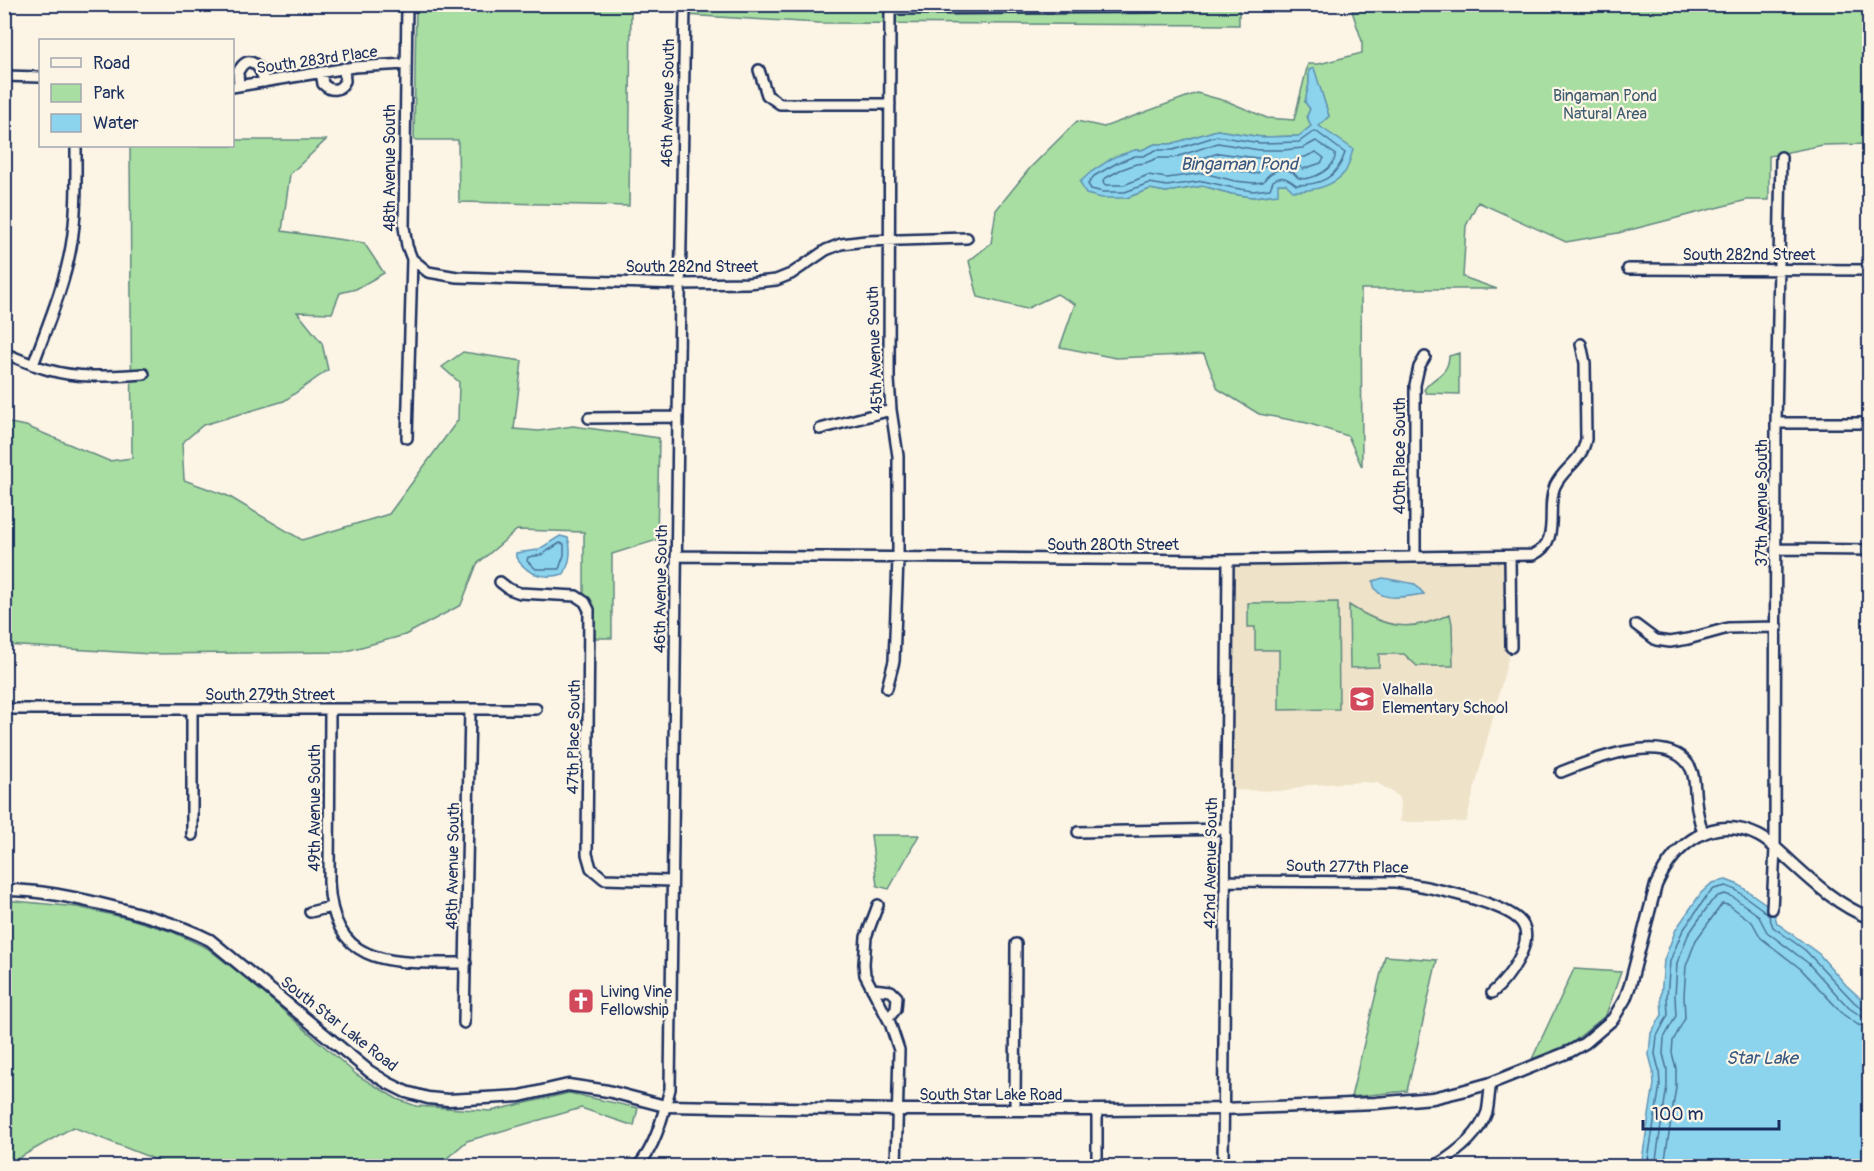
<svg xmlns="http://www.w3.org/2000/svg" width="1874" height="1171" viewBox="0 0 1874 1171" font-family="Pangolin,sans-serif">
  <rect width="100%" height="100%" fill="#fcf5e5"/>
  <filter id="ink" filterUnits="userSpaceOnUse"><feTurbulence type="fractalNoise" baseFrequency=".0167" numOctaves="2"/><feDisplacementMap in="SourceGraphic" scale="12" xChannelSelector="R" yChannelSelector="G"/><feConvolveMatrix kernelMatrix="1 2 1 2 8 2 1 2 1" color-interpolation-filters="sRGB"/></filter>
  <g filter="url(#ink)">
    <path fill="#eee2c8" d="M1510,556L1511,647L1466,822H1400L1401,801L1397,795L1377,783L1363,782L1308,785L1287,791L1227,790L1228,560Z"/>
    <path fill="#a8dea1" stroke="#628680" stroke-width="1.5" fill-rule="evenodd" d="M685,4H1239V25L819,23L685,15Z
      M1696,4L1869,5V144L1823,145L1769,156V200H1747L1618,233L1566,242L1478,202L1466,226L1463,277L1497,289H1361L1362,467L1348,436L1307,423L1259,414L1218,389L1204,354L1116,358L1060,347L1075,304L1057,294L1026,309L978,297L969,261L991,243L996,210L1030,168L1077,121L1104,127L1197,93L1229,102L1267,118L1294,120L1308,64H1319L1362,53V41L1352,11L1683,6ZM1314,69L1329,116L1318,126L1286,184H1277L1270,195L1253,197L1232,194L1203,186L1166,192L1150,189L1126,198L1135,150H1142L1155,144H1171L1217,130L1261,137L1299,136L1311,126L1307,116L1310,109L1305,102L1309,84V70Z
      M416,5H631L629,206L459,202L458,140H414Z
      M233,140H326L290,174L282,231L364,243L384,273L356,289L340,293L332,313L297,312L322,343L328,370L284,401L203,425L182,443L184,480L228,496L302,540L389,514L458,420L459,382L442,367L463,352L522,361L514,429L539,431L573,426L659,438L657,540L612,554V638H594L593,609L584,594V532L517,530L477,564L461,605L405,635L343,652L151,654L5,645L4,422L26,426L109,461L132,458L130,146H232Z
      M1459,353V394L1426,393L1424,390C1433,375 1448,377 1449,356Z
      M1338,602L1339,709L1279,710V650H1255V627H1248V603Z
      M1349,605C1385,628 1411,633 1450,614L1452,624L1453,666H1417L1404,654H1379V667L1350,668Z
      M871,835H919L889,889L877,886Z
      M5,900L77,907L127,918L173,932L207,948L252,983L357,1075L397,1099L416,1106L491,1111L569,1093L638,1108L634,1126L581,1108L467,1141L438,1166H172L73,1127L5,1166Z
      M1385,956L1437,960L1407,1091L1351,1097Z
      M1574,969L1621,972L1606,1015L1572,1043L1532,1059Z"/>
    <path fill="#8cd4ee" stroke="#5f92b4" stroke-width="1.5" d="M1314,68L1329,116L1319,126L1353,149C1351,156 1349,166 1345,172C1333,187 1311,191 1293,191L1286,184H1278V194L1253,197L1232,194L1203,186L1166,192L1150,189L1126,198H1102L1086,194L1080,182L1091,172L1114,157L1135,150H1142L1155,144H1171L1217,130L1261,137L1299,136L1311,126L1307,116L1310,109L1305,102L1309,84V70Z
      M560,536L568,538C572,549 570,563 564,574C549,578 533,577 522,565C518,560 515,559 516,553L538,550Z
      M1383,578L1415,584L1424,594C1408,596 1375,605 1373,581Z
      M1726,880L1739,885L1766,904L1774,913L1777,923L1819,954L1846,985L1869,1006V1166H1641L1654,1084L1653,1070L1649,1055L1651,1033L1662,1015L1661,997L1664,960L1676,929L1701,893L1712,883Z"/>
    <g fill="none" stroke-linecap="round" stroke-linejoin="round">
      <path stroke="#487198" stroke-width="1.5" d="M1313,132H1317L1345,153C1337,178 1321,185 1296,185C1289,179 1282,174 1273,181L1270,189L1253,191L1234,188L1203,181L1167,186L1149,183L1125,192H1103L1091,189L1088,184L1094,176L1117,163L1135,156H1143L1156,150H1173L1217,136L1260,143L1299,142Z
        M1316,141L1335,154C1337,167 1312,182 1299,178C1296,177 1295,173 1292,172C1280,166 1269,172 1263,182L1254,183L1235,181L1203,173L1167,178L1148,175L1124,185H1105L1103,182L1104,179L1120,170L1136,164L1145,163L1158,158H1173L1218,143L1259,150H1283L1303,148Z
        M1316,152L1324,158L1321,163L1303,169L1295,163L1296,158L1305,157Z
        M1219,153L1265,159L1268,163L1258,173L1254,174L1197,162L1199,159Z
        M560,543L564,544V555L559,569H536L527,561L528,557L541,555Z
        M1647,1166L1660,1085L1659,1070L1655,1054L1657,1036L1668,1015L1667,996L1670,961L1682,932L1706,897L1714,889L1726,886L1736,890L1762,909L1769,916L1773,927L1805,950L1854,1002L1864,1010H1870
        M1655,1166L1667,1086V1069L1663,1054L1664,1038L1676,1016L1675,996L1677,963L1688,935L1711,902L1718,896L1725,894L1733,897L1758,915L1767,932L1808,963L1849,1008L1861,1016L1870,1018
        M1664,1166L1676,1087V1068L1672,1053L1673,1041L1685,1018L1684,995L1686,966L1696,940L1722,904L1729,905L1752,922L1761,938L1801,969L1844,1015L1858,1025L1870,1027"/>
      <defs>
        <path id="minor" d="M407,4L404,227L407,246L412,259L407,438
          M1273,6H1288V4
          M759,70L767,95L780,104H890
          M321,72L323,84C331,92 340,91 345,81L344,68
          M4,76L40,77
          M239,86L238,72C249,50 261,68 264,82
          M232,87L354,67L406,64
          M412,259L428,272L457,277L680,284L748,283L776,280L791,274L826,250L841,244L866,241L967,238
          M1628,269L1870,270
          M4,353C19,359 34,366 49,370C80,379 112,376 144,374
          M33,365C47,326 64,287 71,247C77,213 76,179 76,146
          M589,418L678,417
          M1776,423H1870
          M820,429L891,410
          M1777,549L1870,550
          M676,556L1228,560L1533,555C1562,542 1545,509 1555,486C1564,467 1582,462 1586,439L1585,363L1581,344
          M1510,556L1511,647
          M1415,557V385L1419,367L1425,357
          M500,582L509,589L520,593L576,596L585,602L589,610L587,854L591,868L604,879L672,881
          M1636,625L1656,640L1670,642L1688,639L1728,628L1777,627
          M887,688L894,661L898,559V456L891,410L889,379L890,9L1156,7
          M4,709H536
          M330,710L329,882C333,972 398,962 466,963
          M1561,772C1591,760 1671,728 1691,769C1696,780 1694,790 1696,801C1697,812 1700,823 1703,833
          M1078,832L1226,829
          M192,835V710
          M1226,881L1395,882C1422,885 1505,902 1521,922C1537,941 1507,980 1492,993
          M878,905L866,937L864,964L865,975L890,1023L899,1050L896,1166
          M1772,909L1775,848L1776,423L1781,157
          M310,912L331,907
          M872,989L891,991L897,997L896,1009L888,1019
          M464,1023L470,709
          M1015,1109L1016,944
          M1097,1110V1166
          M638,1166C656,1146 663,1115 670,1089L678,417L685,5
          M1223,1166L1228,560
          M1435,1166C1455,1154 1479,1135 1487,1112C1489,1103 1489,1092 1491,1083"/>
        <path id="tertiary" d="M4,890C39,890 72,897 105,905C142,914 176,923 210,940L369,1071L388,1083L406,1092L428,1098L448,1100L520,1096L568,1085L608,1091L665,1106L898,1110H1097L1222,1109L1376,1103L1433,1098L1462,1091L1491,1083L1569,1052L1585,1043L1613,1019L1625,999L1630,985L1656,885C1675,844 1712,813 1759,836C1771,842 1781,853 1791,862C1815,884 1839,906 1870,918"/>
      </defs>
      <use href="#minor" stroke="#1b2f5e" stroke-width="14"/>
      <use href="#tertiary" stroke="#1b2f5e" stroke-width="15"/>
      <use href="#minor" stroke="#fcf5e5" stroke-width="9"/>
      <use href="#tertiary" stroke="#fcf5e5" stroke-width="10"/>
    </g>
  </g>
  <defs>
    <symbol id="school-square" viewBox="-11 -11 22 22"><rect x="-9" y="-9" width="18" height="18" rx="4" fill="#d1495b" stroke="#fcf5e5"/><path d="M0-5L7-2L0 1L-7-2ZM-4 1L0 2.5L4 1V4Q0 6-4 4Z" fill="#fff"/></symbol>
    <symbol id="church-square" viewBox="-11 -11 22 22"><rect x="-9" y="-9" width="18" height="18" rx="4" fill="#d1495b" stroke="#fcf5e5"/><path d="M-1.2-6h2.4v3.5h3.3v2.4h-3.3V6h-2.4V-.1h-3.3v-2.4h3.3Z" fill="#fff"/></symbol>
  </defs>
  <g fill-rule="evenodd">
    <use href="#school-square" x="1347" y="684" width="30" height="30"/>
    <use href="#church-square" x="566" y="986" width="30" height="30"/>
  </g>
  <g text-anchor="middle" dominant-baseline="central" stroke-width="4.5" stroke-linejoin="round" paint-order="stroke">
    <g font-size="16" fill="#1b2f5e" stroke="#fcf5e5">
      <text transform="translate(317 60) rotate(-8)">South 283rd Place</text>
      <text transform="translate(668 103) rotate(-89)">46th Avenue South</text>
      <text transform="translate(390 168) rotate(-90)">48th Avenue South</text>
      <text x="1749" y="255">South 282nd Street</text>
      <text x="692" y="267">South 282nd Street</text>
      <text transform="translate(875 350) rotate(-92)">45th Avenue South</text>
      <text transform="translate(1400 456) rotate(-90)">40th Place South</text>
      <text transform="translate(1762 503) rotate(-90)">37th Avenue South</text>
      <text x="1113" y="545">South 280th Street</text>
      <text transform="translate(661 589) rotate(-89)">46th Avenue South</text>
      <text x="270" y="695">South 279th Street</text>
      <text transform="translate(574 737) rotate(-89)">47th Place South</text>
      <text transform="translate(315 808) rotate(-90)">49th Avenue South</text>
      <text transform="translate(1211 863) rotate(-89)">42nd Avenue South</text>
      <text transform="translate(453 866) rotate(-89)">48th Avenue South</text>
      <text transform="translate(1347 867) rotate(1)">South 277th Place</text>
      <text transform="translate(339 1024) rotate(38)">South Star Lake Road</text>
      <text x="991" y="1095">South Star Lake Road</text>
    </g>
    <g font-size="16" fill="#3e5b6f" stroke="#fcf5e5">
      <text x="1605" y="96">Bingaman Pond<tspan x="1605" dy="18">Natural Area</tspan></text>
    </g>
    <g font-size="16" fill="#1b2f5e" stroke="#fcf5e5" text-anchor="start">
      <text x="1382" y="690">Valhalla<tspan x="1382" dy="18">Elementary School</tspan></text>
      <text x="600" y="992">Living Vine<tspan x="600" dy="18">Fellowship</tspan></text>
    </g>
    <g font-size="18" font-style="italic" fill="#375882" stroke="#fcf5e5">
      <text x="1239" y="164">Bingaman Pond</text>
      <text x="1762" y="1058">Star Lake</text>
    </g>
  </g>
  <rect width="1874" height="1171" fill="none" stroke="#fcf5e5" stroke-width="24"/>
  <rect x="12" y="12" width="1850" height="1147" fill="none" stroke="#1b2f5e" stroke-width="2" filter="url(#ink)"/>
  <rect x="39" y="39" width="195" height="108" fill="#fcf5e5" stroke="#a2a6af" stroke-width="1.5"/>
  <rect x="51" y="58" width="30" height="9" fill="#fcf5e5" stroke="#a2a6af" stroke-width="1.5"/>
  <text x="93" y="69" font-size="18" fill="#1b2f5e">Road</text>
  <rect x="51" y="84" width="30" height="18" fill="#a8dea1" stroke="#a2a6af" stroke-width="1.5"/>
  <text x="93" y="99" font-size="18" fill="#1b2f5e">Park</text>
  <rect x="51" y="114" width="30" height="18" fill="#8cd4ee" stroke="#a2a6af" stroke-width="1.5"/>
  <text x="93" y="129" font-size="18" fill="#1b2f5e">Water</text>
  <path d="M1643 1120v9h136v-9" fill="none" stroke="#1b2f5e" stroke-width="3"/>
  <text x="1652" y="1120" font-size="18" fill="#1b2f5e" stroke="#fcf5e5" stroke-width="4.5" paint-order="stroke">100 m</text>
</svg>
